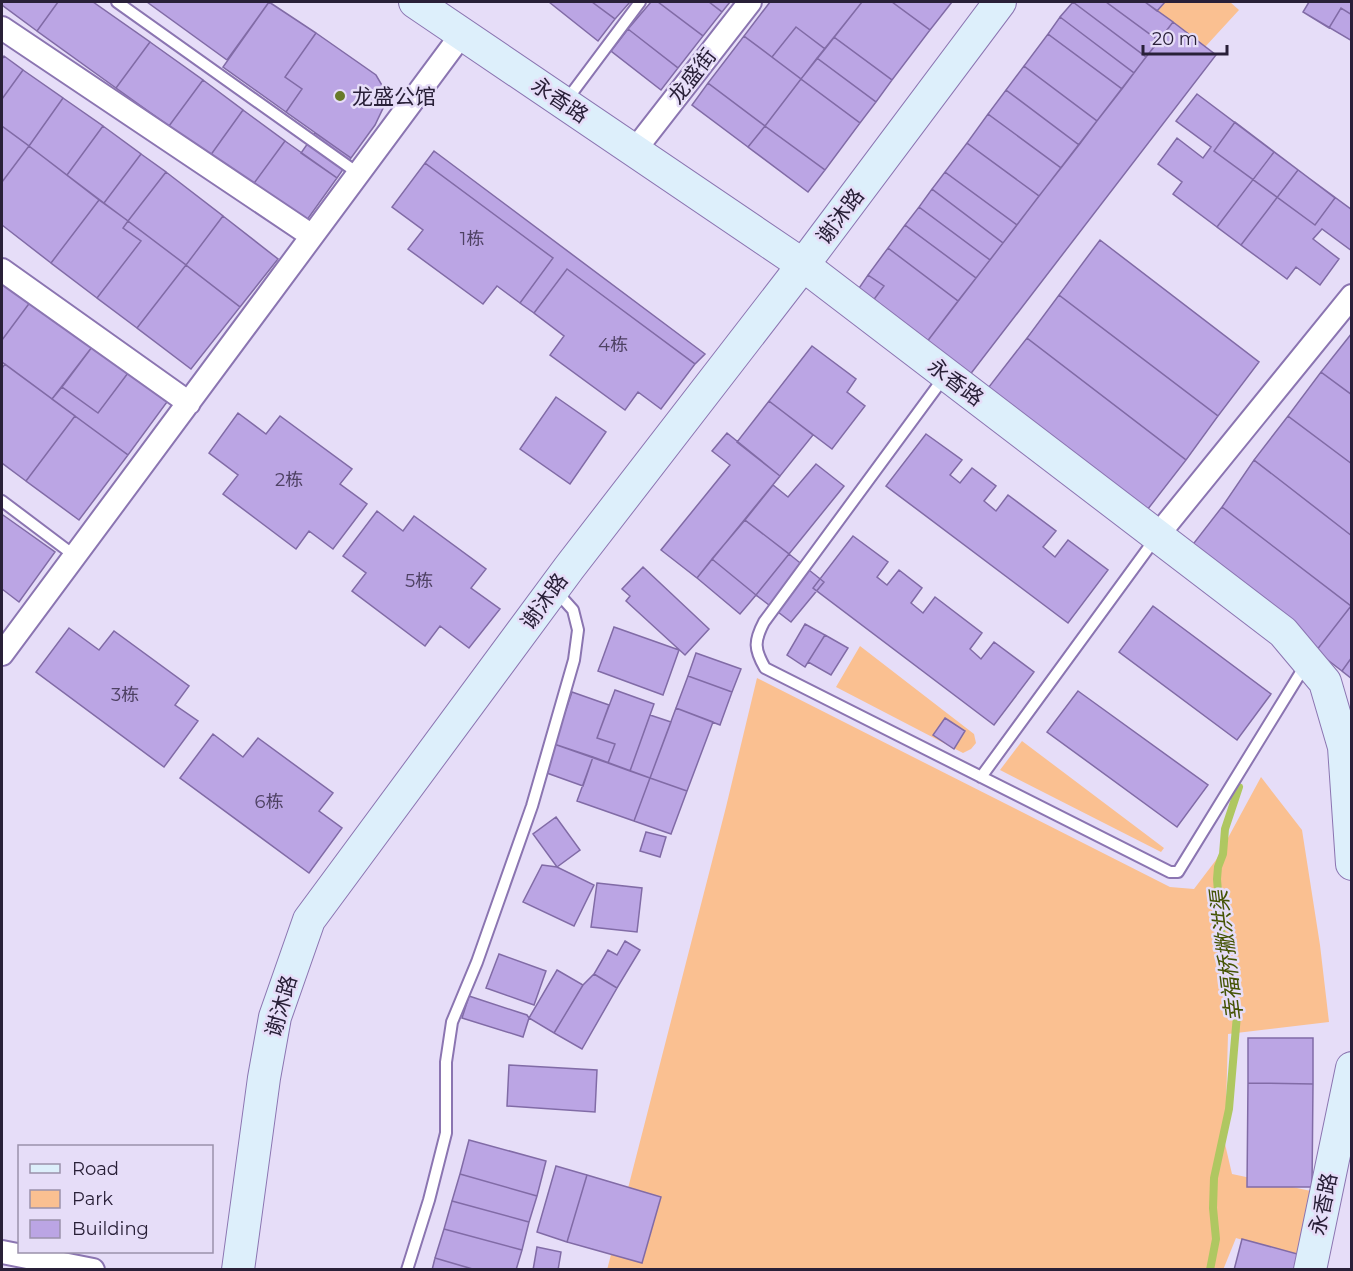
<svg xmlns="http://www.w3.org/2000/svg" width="1353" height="1271" viewBox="0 0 1353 1271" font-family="Montserrat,'Noto Sans SC',sans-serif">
  <rect width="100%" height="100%" fill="#e6ddf8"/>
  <path fill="#fac091" d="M1165,2H1230L1239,10L1205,47L1157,11Z
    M860,646L974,734L976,743L971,749L963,753L836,687Z
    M757,678L1170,887L1194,889L1216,860L1261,777L1302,830L1320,945L1329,1022L1228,1034L1225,1144L1232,1174L1325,1194L1312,1261L1236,1238L1223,1270H607L726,807Z
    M1022,741L1164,848L1161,852L1000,770Z"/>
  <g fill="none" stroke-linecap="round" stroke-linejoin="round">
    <path stroke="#afc761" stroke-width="8" d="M1210,1270L1216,1239L1213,1208L1214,1178L1229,1109L1237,1015L1227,972L1221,929L1217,879L1218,867L1223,854L1225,829L1239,787"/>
  </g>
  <path fill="#bba5e4" stroke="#816ba6" stroke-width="1.5" d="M2,2H58L37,31L2,5Z
    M58,2H93L150,42L116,88L37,31Z
    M147,2H269L227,60Z
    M269,2L316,33L285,77L302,89L286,112L223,67Z
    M549,2H592L615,19L598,41Z
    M592,2H630L615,19Z
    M651,2H658L703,36L678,68L628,29Z
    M658,2H709L722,12L703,36Z
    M709,2H730L722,12Z
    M770,2H862L825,49L796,27L772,57L744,36Z
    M862,2H892L930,30L892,80L834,37Z
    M892,2H952L930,30Z
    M1073,2H1106L1159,41L1146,57Z
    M1073,2L1146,57L1134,73L1060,17Z
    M1106,2H1145L1173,22L1159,41Z
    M1145,2H1165L1157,11Z
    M1309,2H1352V41L1303,12Z
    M1309,2H1352V15L1341,8L1329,28L1303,12Z
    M1060,17L1134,73L1122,89L1048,34Z
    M1173,22L1216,55L969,376L926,343Z
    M796,27L825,49L801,79L772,57Z
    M628,29L678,68L661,90L611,51Z
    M316,33L376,75L383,87L385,104L375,125L351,158L286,112L302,89L285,77Z
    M1048,34L1122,89L1097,121L1024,66Z
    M744,36L801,79L765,126L708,83Z
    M834,37L892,80L876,102L817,58Z
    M150,42L203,80L169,126L116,88Z
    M4,56L23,70L2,99V59Z
    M817,58L876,102L860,123L801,79Z
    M1024,66L1097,121L1079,145L1006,90Z
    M23,70L63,98L29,146L2,126V99Z
    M801,79L860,123L825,170L765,126Z
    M203,80L243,110L210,156L169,126Z
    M708,83L765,126L748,147L692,105Z
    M1006,90L1079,145L1061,168L988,114Z
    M1197,94L1274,152L1217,227L1173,194L1182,182L1158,164L1177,138L1203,158L1211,147L1176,121Z
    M63,98L103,126L67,175L29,146Z
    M243,110L285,141L252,186L210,156Z
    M988,114L1061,168L1039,196L967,143Z
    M1235,122L1335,198L1315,225L1214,151Z
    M2,126L29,146L2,182Z
    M103,126L141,154L104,203L67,175Z
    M765,126L825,170L808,192L748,147Z
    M315,133L351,158L337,178L301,153Z
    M285,141L337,178L304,224L252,186Z
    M967,143L1039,196L1017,225L945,172Z
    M29,146L99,200L51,263L2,225V182Z
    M434,151L705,354L695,364L567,269L534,313L520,303L553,258L425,163Z
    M1274,152L1298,170L1241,245L1217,227Z
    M141,154L166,172L128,221L104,203Z
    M425,163L553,258L520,303L497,286L483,304L408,249L423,230L392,207Z
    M1298,170L1352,210V251L1322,229L1313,239L1339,259L1320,285L1296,267L1287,279L1241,245Z
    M166,172L223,216L186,265L128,221Z
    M945,172L1017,225L1003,243L932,189Z
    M932,189L1003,243L990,260L919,207Z
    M99,200L128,221L123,228L141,241L97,298L51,263Z
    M919,207L990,260L976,278L905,225Z
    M223,216L278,259L240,307L186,265Z
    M128,221L186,265L137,328L97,298L141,241L123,228Z
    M905,225L976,278L958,301L888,248Z
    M1100,240L1259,362L1218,416L1059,295Z
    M888,248L958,301L926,343L872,302L884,286L868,275Z
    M186,265L240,307L191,369L137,328Z
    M567,269L695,364L661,409L638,392L625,410L550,355L564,336L534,313Z
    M868,275L884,286L872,302L857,291Z
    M2,279L31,301L2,340Z
    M1059,295L1218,416L1186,460L1027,338Z
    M31,301L92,347L52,399L2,362V340Z
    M1352,333V395L1321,372Z
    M1027,338L1186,460L1144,514L985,392Z
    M812,346L856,379L847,392L865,406L832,449L769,401Z
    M92,347L128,373L98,413L62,387Z
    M5,364L75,416L26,481L2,463V368Z
    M1321,372L1352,395V464L1288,416Z
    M128,373L167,402L128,455L52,399L62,387L98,413Z
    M556,397L606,432L570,484L520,449Z
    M769,401L813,435L780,476L737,442Z
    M238,413L266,434L280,416L352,469L340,484L367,504L333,549L309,531L296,549L223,494L238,475L209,453Z
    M75,416L128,455L79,520L26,481Z
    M1288,416L1352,464V536L1254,460Z
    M727,433L780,476L697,578L661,550L730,465L712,451Z
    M926,434L962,460L950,475L960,483L972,468L996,486L984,501L996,511L1008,495L1056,531L1043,547L1055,557L1068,540L1108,570L1068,623L886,486Z
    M1254,460L1352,536L1351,606L1222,507Z
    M816,464L844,486L789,554L745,520L773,485L788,497Z
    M1222,507L1351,606L1316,651L1187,552Z
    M377,511L403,531L414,516L486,569L471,588L500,609L469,648L440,626L425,646L352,591L366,573L343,556Z
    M3,515L55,552L19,602L2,589V517Z
    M745,520L789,554L756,595L712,559Z
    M853,536L888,562L877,577L887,585L899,570L922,588L911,603L923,613L935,597L982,633L970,649L981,659L994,642L1034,672L994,725L813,588Z
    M789,554L824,582L791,622L756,595Z
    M712,559L756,595L740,614L697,578Z
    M643,567L709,629L685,655L626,601L630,596L622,589Z
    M1153,606L1271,694L1237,740L1119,652Z
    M1351,606L1352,657L1342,671L1316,651Z
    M805,624L825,635L805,667L787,655Z
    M614,627L679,650L663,695L598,671Z
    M69,628L99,650L114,631L189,686L175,705L198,721L164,767L36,672Z
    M825,635L848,648L831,675L808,662Z
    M696,653L741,669L732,692L688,676Z
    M1352,657V679L1342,671Z
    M688,676L732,692L720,725L676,708Z
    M615,690L654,704L630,771L608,763L615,744L597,738Z
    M1078,691L1208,785L1177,827L1047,732Z
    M572,692L609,705L597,738L615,744L608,763L554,744Z
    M676,708L713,722L687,791L650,778Z
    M650,715L671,722L650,778L630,771Z
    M945,718L965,731L954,749L933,735Z
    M213,734L243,757L258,738L333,793L319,811L342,828L309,873L180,778Z
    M554,744L593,757L583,786L544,772Z
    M593,757L650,778L634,821L577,801Z
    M650,778L687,791L671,834L634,821Z
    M556,817L580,850L557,867L533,834Z
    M646,832L666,837L660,857L640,851Z
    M542,865L557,867L594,885L574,926L523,902Z
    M597,883L642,888L637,932L591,927Z
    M625,941L640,950L617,988L594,974L608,950L617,955Z
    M499,954L546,971L534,1005L486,988Z
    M557,970L583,985L554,1033L529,1018Z
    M594,974L617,988L582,1049L554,1033L583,985Z
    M469,996L527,1015L529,1018L523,1037L462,1018Z
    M1248,1038H1313V1084L1248,1083Z
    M509,1065L597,1070L595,1112L507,1106Z
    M1248,1083L1313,1084L1312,1187H1247Z
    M469,1140L546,1161L537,1196L460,1174Z
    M556,1166L587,1175L567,1242L537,1232Z
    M460,1174L537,1196L529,1222L452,1201Z
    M587,1175L661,1197L642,1263L567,1242Z
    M452,1201L529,1222L522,1250L444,1229Z
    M444,1229L522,1250L516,1270H476L435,1258Z
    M1242,1239L1301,1255L1297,1270H1234Z
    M537,1247L561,1252L558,1270H533Z
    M435,1258L476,1270H432Z"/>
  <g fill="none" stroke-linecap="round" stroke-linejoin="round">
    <defs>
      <path id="lane" d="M117,2L359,174
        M566,101L640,2
        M945,376L764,622C754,641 754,649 765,668L1170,872H1178L1306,664
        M2,501L75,556
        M981,777L1155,539
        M407,1270L429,1200L446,1133V1062L452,1022L477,962L532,806L574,660L578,630L573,610L555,590"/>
      <path id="street" d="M2,28L312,236
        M634,151L750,2
        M2,270L189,403
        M1157,536L1352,296
        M2,654L462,34
        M2,1252L93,1270"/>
      <path id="secondary" d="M415,2L803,265L1283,632L1325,682L1344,747L1352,864
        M238,1270L264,1078L275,1017L309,920L569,568L803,265L1000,2
        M1310,1270L1352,1068"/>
    </defs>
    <use href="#lane" stroke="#8b75b1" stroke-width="14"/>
    <use href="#street" stroke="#8b75b1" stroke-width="26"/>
    <use href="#secondary" stroke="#8b75b1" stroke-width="34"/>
    <use href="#lane" stroke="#fff" stroke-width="10"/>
    <use href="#street" stroke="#fff" stroke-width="22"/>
    <use href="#secondary" stroke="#ddeffb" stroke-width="32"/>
  </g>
  <circle fill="#687a29" stroke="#e6ddf8" stroke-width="2" cx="340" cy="96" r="6"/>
  <g text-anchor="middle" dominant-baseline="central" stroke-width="5" stroke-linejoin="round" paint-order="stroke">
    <g font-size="18" fill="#4e4163">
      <text x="472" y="239">1栋</text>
      <text x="613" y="345">4栋</text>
      <text x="289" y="480">2栋</text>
      <text x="419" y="581">5栋</text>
      <text x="125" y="695">3栋</text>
      <text x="269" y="802">6栋</text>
    </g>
    <g font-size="21" fill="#292038" stroke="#e6ddf8">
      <text transform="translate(692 76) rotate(-52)">龙盛街</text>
      <text transform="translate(560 100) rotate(34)">永香路</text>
      <text transform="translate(840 216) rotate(-53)">谢沐路</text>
      <text transform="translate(956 382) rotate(37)">永香路</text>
      <text transform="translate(544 601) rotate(-54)">谢沐路</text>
      <text transform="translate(281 1006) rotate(-74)">谢沐路</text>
      <text transform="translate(1323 1204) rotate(-78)">永香路</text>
    </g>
    <g font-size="21" fill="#292038" stroke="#e6ddf8" text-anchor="start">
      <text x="352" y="96">龙盛公馆</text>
    </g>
    <g font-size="22" font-style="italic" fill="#445304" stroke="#e6ddf8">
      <text transform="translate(1227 956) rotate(-97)">幸福桥撇洪渠</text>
    </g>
  </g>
  <rect width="1353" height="1271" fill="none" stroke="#292038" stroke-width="6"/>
  <rect x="18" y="1145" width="195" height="108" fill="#e6ddf8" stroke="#9a91ab" stroke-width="1.5"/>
  <rect x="30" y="1164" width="30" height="9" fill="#ddeffb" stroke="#9a91ab" stroke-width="1.5"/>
  <text x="72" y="1175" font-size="18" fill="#292038">Road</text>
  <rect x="30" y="1190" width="30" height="18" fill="#fac091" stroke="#9a91ab" stroke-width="1.5"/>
  <text x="72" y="1205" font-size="18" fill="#292038">Park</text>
  <rect x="30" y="1220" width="30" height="18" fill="#bba5e4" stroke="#9a91ab" stroke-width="1.5"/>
  <text x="72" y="1235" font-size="18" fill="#292038">Building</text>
  <path d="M1143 45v9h84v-9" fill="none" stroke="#292038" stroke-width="3"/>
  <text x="1152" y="45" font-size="18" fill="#292038" stroke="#e6ddf8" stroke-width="4.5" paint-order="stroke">20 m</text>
</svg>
